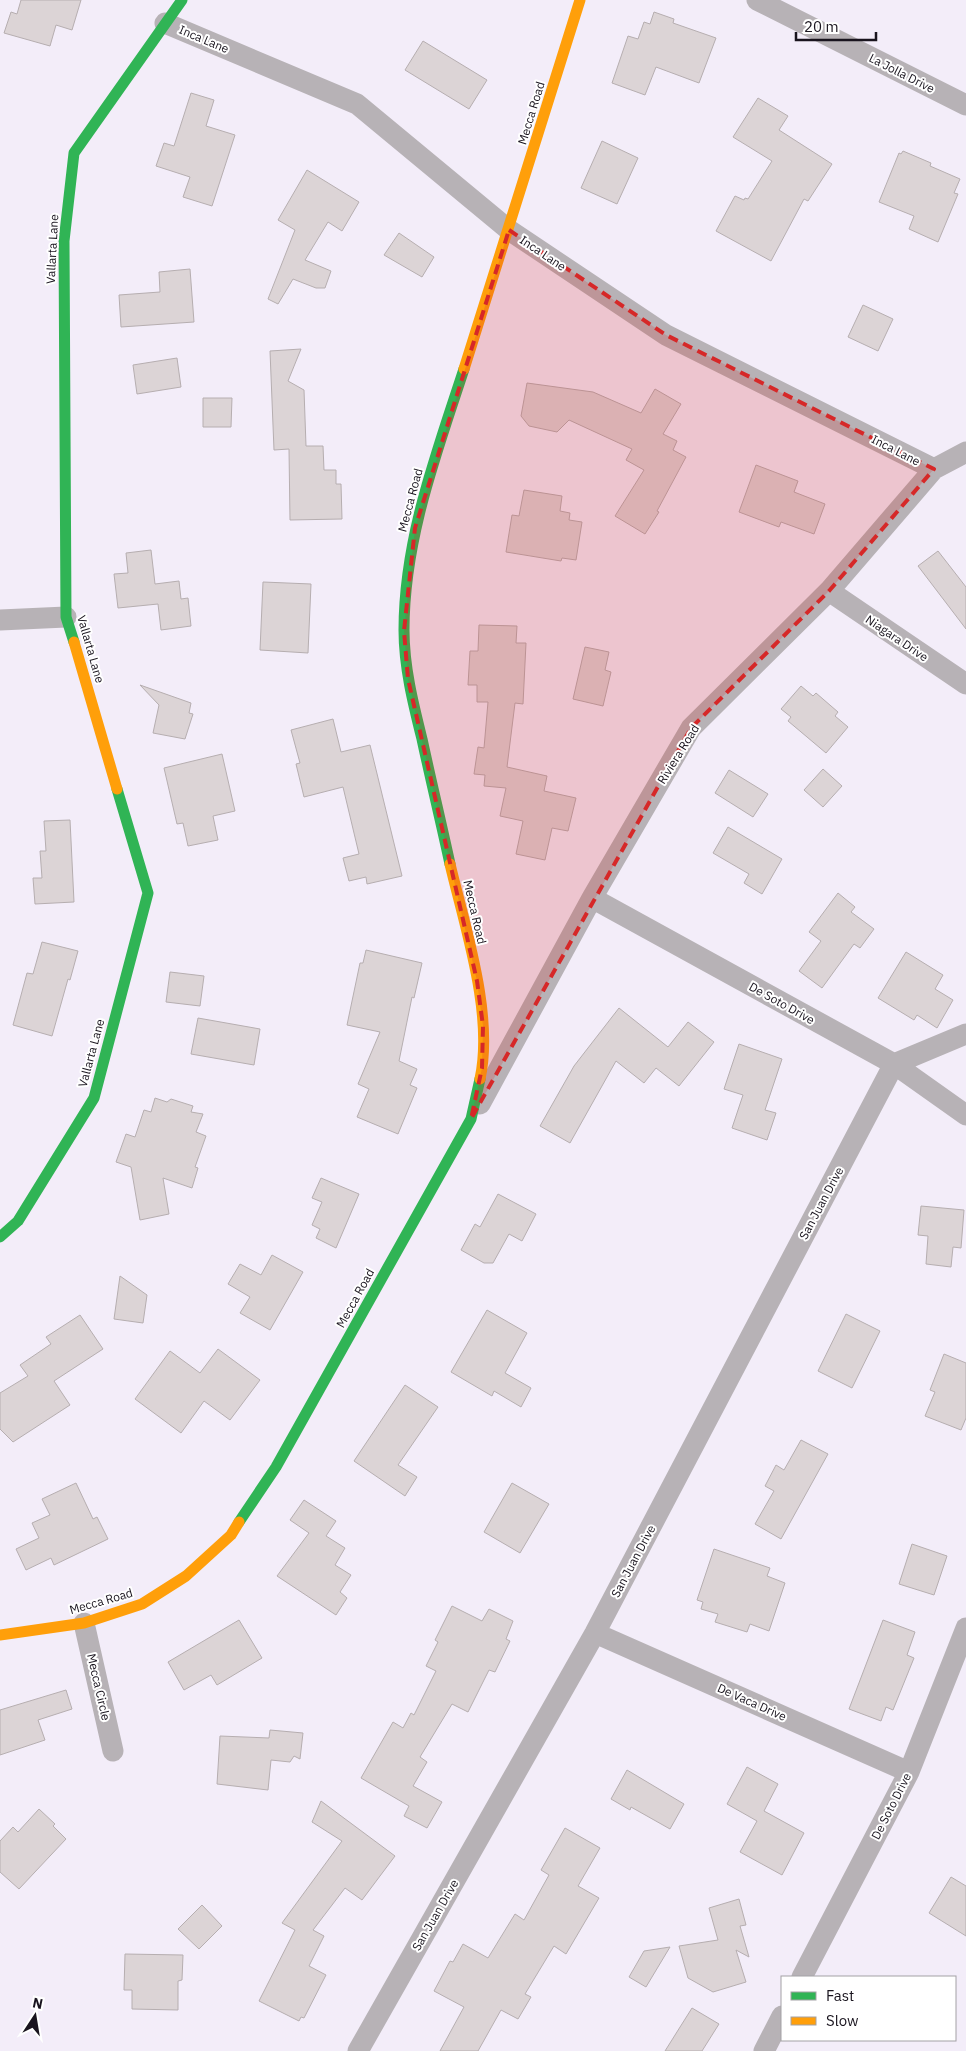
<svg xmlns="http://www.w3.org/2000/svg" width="966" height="2051" viewBox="0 0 966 2051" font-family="'IBM Plex Sans',sans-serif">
  <rect width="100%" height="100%" fill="#f3edf9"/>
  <path fill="#dcd4d6" stroke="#b6aeb0" d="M21,0H81L72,30L56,25L50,46L4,33L11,12L17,14Z
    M654,12L674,19L673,23L716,38L699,83L656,67L645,95L612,83L628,36L638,39L644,22L650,24Z
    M423,41L487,80L469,109L405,70Z
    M191,93L214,100L206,126L235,135L212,206L183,197L190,177L156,166L164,143L174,146Z
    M758,98L788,116L779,130L832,164L808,201L804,199L771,261L716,231L735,196L744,200L745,198L748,199L772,161L733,137Z
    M602,141L638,158L617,204L581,188Z
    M903,151L931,163L930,166L960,179L954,193L958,194L938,242L909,229L914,216L879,202L899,153L901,154Z
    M307,170L359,202L342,231L328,222L305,260L331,271L325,288H316L293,279L278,304L268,299L295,230L278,220Z
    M399,233L434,257L422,277L384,255Z
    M190,269L194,322L121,327L119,295L160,292L159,272Z
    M863,305L893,319L878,351L848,337Z
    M301,349L288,381L304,390L306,446H323L324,470H336V484H341L342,519L290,520L289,449L274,450L270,351Z
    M177,358L181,387L137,394L133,365Z
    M527,383L593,392L641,413L655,389L681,404L663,434L677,441L673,450L686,457L657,511L659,512L645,534L615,516L644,470L626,460L632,449L569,420L557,432L529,426L521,416Z
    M203,398H232L231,427H203Z
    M756,465L798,481L794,492L825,504L814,534L781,522L779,527L739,512Z
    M524,490L562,496L560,511L570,513L569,520L582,522L576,560L562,558L561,561L506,552L512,515L519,516Z
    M151,550L155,584L179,581L181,599L188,598L191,626L161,630L158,604L118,608L114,574L128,573L126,553Z
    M938,551L966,587V629L918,566Z
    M263,582L311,584L308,653L260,650Z
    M479,625L517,626L516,643H526L523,704L515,703L507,767L547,776L544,791L576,798L568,831L552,828L545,860L516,854L523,821L500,816L506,788L484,786L485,775L474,774L478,747L484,748L488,702H477V685H468L470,651H478Z
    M585,647L609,652L605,670L611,672L603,706L573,699Z
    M140,685L191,703L189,713L193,714L185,739L153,733L159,705Z
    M801,686L813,696L816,693L838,712L835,716L848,727L826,753L788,721L791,717L781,709Z
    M333,719L341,752L370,745L402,876L367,884L366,877L349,881L343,858L359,854L343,787L304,797L296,764L300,763L291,730Z
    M222,754L235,811L213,816L218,840L188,846L183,823L177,824L164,768Z
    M823,769L842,786L823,807L804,790Z
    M729,770L768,794L753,817L715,793Z
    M70,820L74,902L35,904L33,878H42L40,851H46L44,821Z
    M728,827L782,859L762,894L744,883L749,874L713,853Z
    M838,893L855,907L851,912L874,929L860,948L854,944L822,988L799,971L821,941L809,932Z
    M42,942L78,951L70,980L68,979L52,1036L13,1025L27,973L33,974Z
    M366,950L422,963L414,998L412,997L399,1061L417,1069L410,1085L417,1088L398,1134L357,1117L369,1089L358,1084L380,1032L347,1025L360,963H363Z
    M906,952L943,975L935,989L953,1000L937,1028L917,1015L914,1020L878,998Z
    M170,972L204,976L200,1006L166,1002Z
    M619,1008L668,1047L688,1022L714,1042L679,1086L656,1068L644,1083L616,1061L570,1143L540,1126L574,1066Z
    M198,1018L260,1029L254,1065L191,1054Z
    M739,1044L782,1059L765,1110L776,1113L767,1140L732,1128L743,1095L724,1089Z
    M155,1098L167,1102L171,1099L193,1106L191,1112L203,1114L196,1132L206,1136L195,1167L198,1168L192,1188L163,1178L169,1214L140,1220L131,1167L116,1162L126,1134L135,1137L144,1110L151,1112Z
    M321,1178L359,1194L336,1248L316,1238L320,1229L312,1225L322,1202L312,1198Z
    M498,1194L536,1214L522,1241L509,1234L493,1263H484L461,1250L475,1224L480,1227Z
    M921,1206L964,1210L961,1248L953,1247L951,1267L926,1264L928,1236L918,1235Z
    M272,1255L303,1272L270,1330L240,1313L250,1297L228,1284L240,1264L261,1275Z
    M120,1276L147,1295L143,1323L114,1319Z
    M487,1310L527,1333L505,1373L531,1388L521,1407L494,1391L492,1396L451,1372Z
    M846,1314L880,1331L852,1388L818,1371Z
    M80,1315L103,1349L54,1381L70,1405L13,1442L0,1429V1393L28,1376L20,1365L51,1344L46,1337Z
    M218,1349L260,1380L230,1420L204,1401L181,1433L135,1399L170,1351L200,1373Z
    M944,1354L966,1363V1418L961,1430L925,1416L935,1392L930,1390Z
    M405,1385L438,1407L398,1465L417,1477L405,1496L354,1461Z
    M801,1440L828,1454L781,1539L755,1524L774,1491L765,1486L776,1465L784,1470Z
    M76,1483L93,1519L97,1517L108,1539L54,1565L51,1558L26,1570L16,1549L39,1538L32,1523L50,1515L42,1499Z
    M512,1483L549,1504L520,1553L484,1532Z
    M304,1500L336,1521L326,1536L345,1548L335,1565L351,1575L340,1592L347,1598L336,1615L277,1576L309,1533L290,1520Z
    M912,1544L947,1556L934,1595L899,1584Z
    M714,1549L770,1568L767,1576L785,1583L769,1631L750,1624L747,1632L715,1622L718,1614L701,1609L703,1602L697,1600Z
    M452,1606L482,1621L489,1609L513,1621L506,1639L510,1641L495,1672L489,1670L468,1712L452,1704L420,1757L427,1762L413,1786L442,1802L427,1828L404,1816L409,1806L361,1778L393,1722L403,1728L411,1713L414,1715L436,1671L426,1666L438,1642L435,1640Z
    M239,1620L262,1658L217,1685L211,1675L184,1690L168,1662Z
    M883,1620L915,1632L907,1655L914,1658L893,1710L886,1707L881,1721L849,1709Z
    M66,1690L72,1709L38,1720L45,1740L0,1755V1710Z
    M270,1730L303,1733L300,1759L294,1756L290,1762L271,1760L268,1790L217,1784L220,1736L269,1738Z
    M747,1767L778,1784L764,1811L804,1833L782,1875L740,1852L757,1821L727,1804Z
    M627,1770L684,1804L670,1829L631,1807L630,1810L611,1799Z
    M321,1801L395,1856L362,1900L345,1888L313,1930L324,1936L309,1966L326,1975L304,2018L301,2017L299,2021L259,2001L295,1930L282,1923L342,1841L312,1822Z
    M39,1809L55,1824L53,1826L66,1839L19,1889L0,1872V1841L13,1827L18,1832Z
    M565,1828L600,1848L578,1886L599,1898L566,1954L554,1946L525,1994L531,1997L518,2019L501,2010L478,2051H440L464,2007L434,1991L450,1961L453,1962L463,1944L488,1958L515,1914L524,1920L549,1875L541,1870Z
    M951,1877L966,1886V1936L929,1913Z
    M739,1899L746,1925L740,1926L749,1957L736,1950L746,1982L713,1992L688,1978L679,1946L718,1940L709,1908Z
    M202,1905L222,1926L199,1949L178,1929Z
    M670,1947L646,1987L629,1977L644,1951Z
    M125,1954L183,1955L182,1980L178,1981V2010L132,2009V1990H124Z
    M692,2008L719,2024L702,2051H665Z"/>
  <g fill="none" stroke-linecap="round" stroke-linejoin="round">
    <path stroke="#b7b2b6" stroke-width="21" d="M757,0L966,105
      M165,23L357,104L509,230L666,335L934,469
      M829,591L966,684
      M0,620L66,617
      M592,898L894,1064L966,1115
      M480,1104L592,898L691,728L829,591L934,469L966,452
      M84,1623L113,1751
      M595,1633L909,1772
      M802,1977L909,1772L966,1628
      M358,2051L595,1633L894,1064L966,1034
      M764,2051L782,2016"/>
    <path stroke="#30b455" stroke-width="11" d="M74,642L66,617L64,241L74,153L182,0
      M450,864C441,822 431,781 422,739C413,703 404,667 404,630C404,539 436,455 464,369
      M0,1237L18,1221L94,1098L148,893L117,789
      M239,1522L276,1467L471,1119L480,1079"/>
    <path stroke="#ff9f0a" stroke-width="11" d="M464,369L580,0
      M74,642L117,789
      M450,864C465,928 494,1014 480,1079
      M0,1635L84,1623L142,1604L186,1576L231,1535L239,1522"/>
  </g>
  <path fill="#d62828" fill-opacity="0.2" stroke="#d62828" stroke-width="4" stroke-dasharray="10 6" stroke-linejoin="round" d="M509,230L666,335L934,469L829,591L691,728L471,1119L482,1068L483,1026L477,981L408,679L404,631L415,528Z"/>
  <g text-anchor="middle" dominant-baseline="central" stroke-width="4" stroke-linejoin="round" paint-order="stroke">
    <g font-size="12" fill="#19141e" stroke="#fff">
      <text transform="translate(204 39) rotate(23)">Inca Lane</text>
      <text transform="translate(902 73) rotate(27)">La Jolla Drive</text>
      <text transform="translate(531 113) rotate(-73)">Mecca Road</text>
      <text transform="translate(52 249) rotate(-87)">Vallarta Lane</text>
      <text transform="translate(543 253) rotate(34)">Inca Lane</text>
      <text transform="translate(896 450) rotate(27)">Inca Lane</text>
      <text transform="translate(410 500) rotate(-75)">Mecca Road</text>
      <text transform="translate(897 638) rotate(34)">Niagara Drive</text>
      <text transform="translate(91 649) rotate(74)">Vallarta Lane</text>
      <text transform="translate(678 754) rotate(-58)">Riviera Road</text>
      <text transform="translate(475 912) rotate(77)">Mecca Road</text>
      <text transform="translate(782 1003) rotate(29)">De Soto Drive</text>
      <text transform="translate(91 1053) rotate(-75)">Vallarta Lane</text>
      <text transform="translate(821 1203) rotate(-62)">San Juan Drive</text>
      <text transform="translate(355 1298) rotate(-61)">Mecca Road</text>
      <text transform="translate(633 1561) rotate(-62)">San Juan Drive</text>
      <text transform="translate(101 1601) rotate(-16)">Mecca Road</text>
      <text transform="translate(99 1687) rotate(77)">Mecca Circle</text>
      <text transform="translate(752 1702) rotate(24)">De Vaca Drive</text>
      <text transform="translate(891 1806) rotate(-63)">De Soto Drive</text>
      <text transform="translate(435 1915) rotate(-60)">San Juan Drive</text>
    </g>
  </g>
  <rect x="781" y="1976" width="175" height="65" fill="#ffffff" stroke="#a3a1a5"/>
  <rect x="791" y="1992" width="25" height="8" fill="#30b455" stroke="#a3a1a5"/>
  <text x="826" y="2001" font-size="15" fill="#19141e">Fast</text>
  <rect x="791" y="2017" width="25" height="8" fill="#ff9f0a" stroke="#a3a1a5"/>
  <text x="826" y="2026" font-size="15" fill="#19141e">Slow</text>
  <g transform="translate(35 2016) rotate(12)" stroke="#ffffff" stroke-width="4" paint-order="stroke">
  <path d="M0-4L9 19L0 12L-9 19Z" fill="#19141e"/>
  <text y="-8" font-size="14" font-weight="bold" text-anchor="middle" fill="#19141e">N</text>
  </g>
  <path d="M796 32v8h80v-8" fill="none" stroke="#19141e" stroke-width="2.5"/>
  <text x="804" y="32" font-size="15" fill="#19141e" stroke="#ffffff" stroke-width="4" paint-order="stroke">20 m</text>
</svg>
